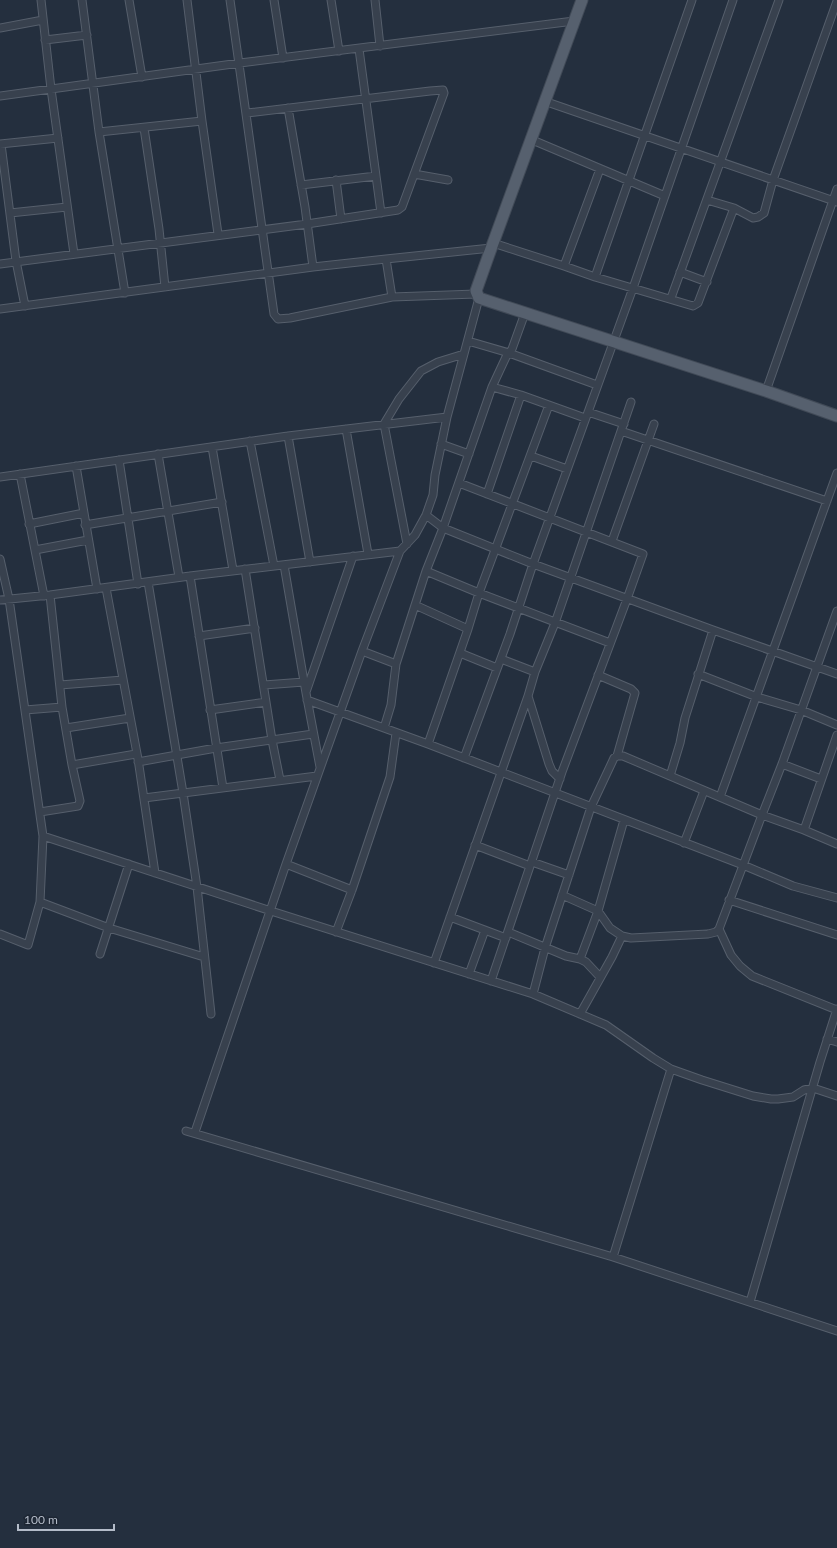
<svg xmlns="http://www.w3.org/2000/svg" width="837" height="1548" viewBox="0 0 837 1548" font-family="Lato,sans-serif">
  <rect width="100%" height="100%" fill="#242f3e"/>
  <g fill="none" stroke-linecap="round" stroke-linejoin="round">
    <defs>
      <path id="street" d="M41,0L51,89L74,254
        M82,0L99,132L125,293
        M129,0L142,77
        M187,0L202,121L218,234
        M230,0L274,314L278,319L290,318L392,297
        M274,0L283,58
        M331,0L339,51
        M375,0L380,46
        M0,28L43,20
        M45,40L87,35
        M359,49L381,213
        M0,96L240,63L574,21
        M544,101L837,202
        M288,108L305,207L313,267
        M144,128L159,229L165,287
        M99,132L202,121
        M530,139L665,196
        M0,144L58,138
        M1,144L16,261L25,306
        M600,169L564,266L595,277L693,306L698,303L734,208
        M414,174L448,180
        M336,180L341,219
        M301,185L376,176
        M707,200L734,208L753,218L758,217L764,213L773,180L837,1
        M10,213L67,207
        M493,243L564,266
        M386,259L491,248
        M0,264L307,224L398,210L402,207L444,93L443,90L430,91L247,113
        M680,272L707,282
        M595,277L692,0
        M671,298L779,0
        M0,309L313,267L386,259L392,297L476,294
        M468,341L509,353L597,385
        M492,387L521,395L585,418
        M766,391L837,189
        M588,412L624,424
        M346,429L368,554
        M621,431L827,501
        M288,436L310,562
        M250,441L274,566
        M441,444L469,454
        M212,447L233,570
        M158,454L179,577
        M531,456L567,469
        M119,460L138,584
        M76,466L97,589
        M20,474L44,596
        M0,477L288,436L447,417
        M459,483L643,554L627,599L562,772L491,981
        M487,494L521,395
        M426,515L443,528L533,564L713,630L837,674
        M29,524L84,513
        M85,525L222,502
        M612,541L654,424
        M407,544L384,424L399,399L421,371L438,362L464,354
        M35,550L88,540
        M0,559L9,599L43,836L40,902L28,945L0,934
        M284,565L306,693L320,767
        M245,569L272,740L280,780
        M426,571L479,593L610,643
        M190,576L223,788
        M148,582L183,793L197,887L211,1014
        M106,588L138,759L155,873
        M0,600L50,595L190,576L400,551
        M415,605L468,629
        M199,636L255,628
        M362,651L396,664
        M460,653L497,668
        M501,659L535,672L555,623L631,402
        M535,672L528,696L549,764L552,771L560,779
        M698,674L757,697L801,710L837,725
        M60,685L123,680
        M264,685L304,682
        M306,692L353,556
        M307,700L428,744L743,865L793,886L837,898
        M25,710L62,707
        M210,710L266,702
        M66,728L130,718
        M384,728L391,705L396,664L426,571L443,528L492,387L506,357L512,349L525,313
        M428,744L468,629L479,593L549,405
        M617,756H623L762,815L804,830L837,844
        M464,758L510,634L533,564L633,288L733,0
        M138,762L216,748L313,734
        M782,764L821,779
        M72,765L136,754
        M670,776L680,743L685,718L713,630
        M720,797L837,473
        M144,798L317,776
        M40,812L78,806L80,801L72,765L62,707L50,595
        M804,830L837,735
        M43,836L271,911L533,994L606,1025L653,1058L671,1069L702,1080L753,1096L771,1099H778L793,1097L804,1090L813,1088L837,1096
        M684,843L704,791
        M475,845L530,866
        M532,862L569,875
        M286,864L352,890
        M562,895L598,911L610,928L622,936L631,938L708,934L716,932L719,929L762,815L782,764L837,611
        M729,900L837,935
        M40,902L109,928L204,957
        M450,917L506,938
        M719,929L731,955L740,966L752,976L837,1010
        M336,932L352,890L390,777L396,733
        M508,932L566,956L580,959L598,911L624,820
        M100,954L129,864
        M580,959L586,962L600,977
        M434,963L528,696
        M469,974L485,930
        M533,994L545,948L591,807L614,758L617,756L635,693L631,689L598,675
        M580,1014L612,957L622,936
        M827,1039L837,1042
        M186,1131L613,1257L837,1331
        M195,1132L286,864L362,651L400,551L415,535L426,515L433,495L435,475L447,417L479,298
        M613,1257L671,1069
        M750,1302L820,1062L837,1009"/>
      <path id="primary" d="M582,0L488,257L476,291L479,298L766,391L837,416"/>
    </defs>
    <use href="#street" stroke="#565f6c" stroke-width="9"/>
    <use href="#primary" stroke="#414a57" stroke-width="13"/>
    <use href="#street" stroke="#38414e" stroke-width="7"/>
    <use href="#primary" stroke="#56606e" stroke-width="11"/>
  </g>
  <path d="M18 1524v6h96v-6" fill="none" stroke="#b4bcc9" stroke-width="2"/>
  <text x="24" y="1524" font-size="12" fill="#b4bcc9" stroke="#1d2633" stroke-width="3" paint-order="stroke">100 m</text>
</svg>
